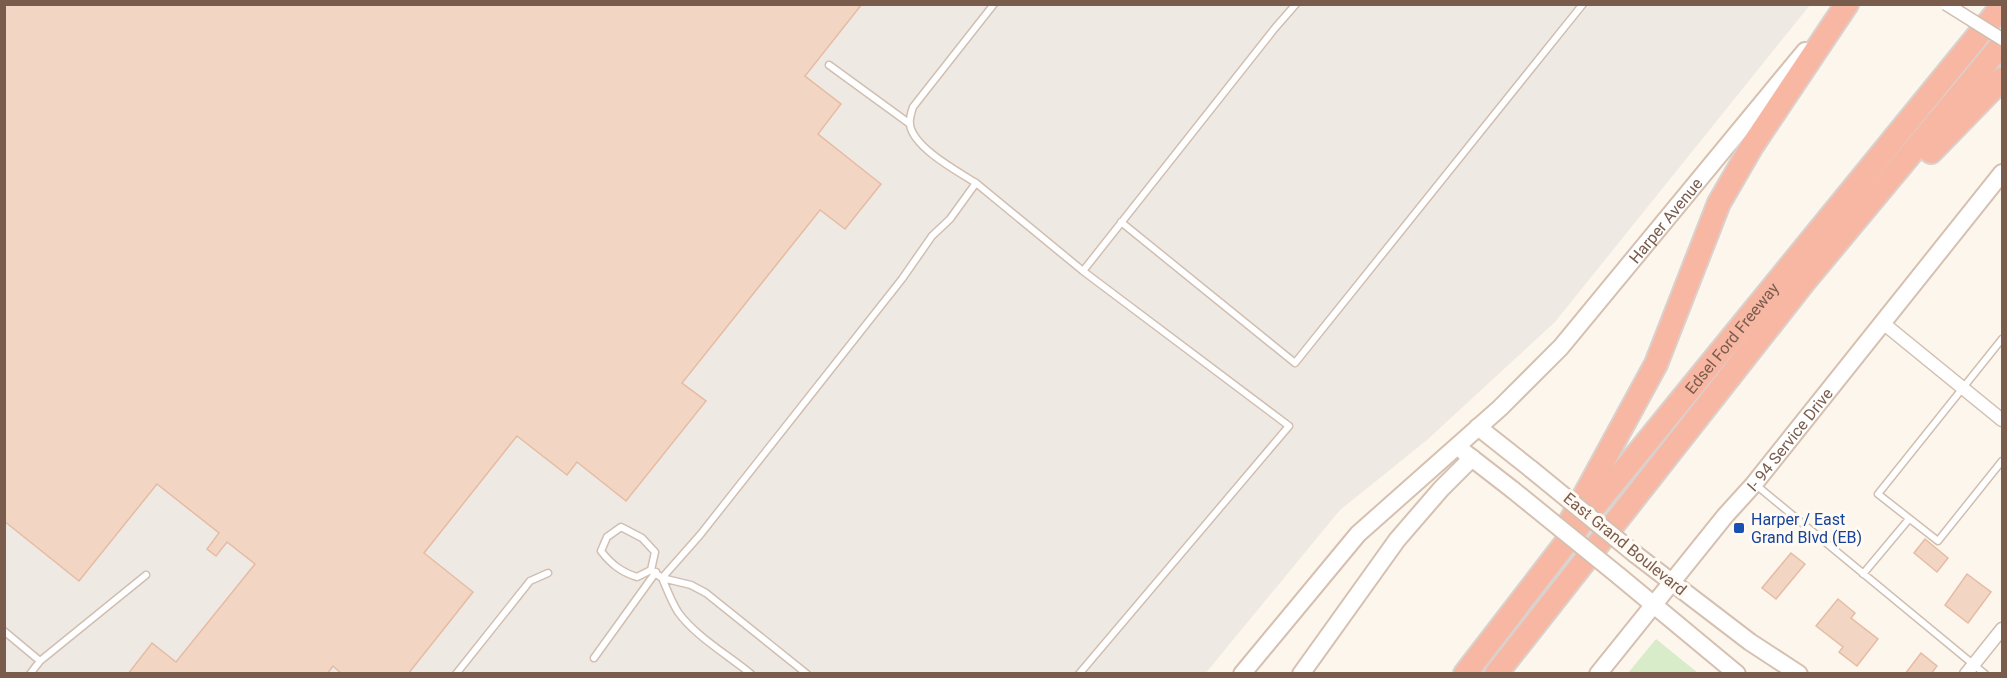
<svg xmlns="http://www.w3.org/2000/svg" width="2007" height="678" viewBox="0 0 2007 678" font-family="Roboto,sans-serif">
  <rect width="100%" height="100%" fill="#fdf6ec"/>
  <path fill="#efe9e4" d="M4,5H1810L1555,322L1427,440L1340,510L1205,674L5,673Z"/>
  <path fill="#d8ecc9" d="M1656,639L1698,673H1628Z"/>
  <path fill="#f3d5c3" stroke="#e6bba3" stroke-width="1.5" d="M4,4H862L805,76L841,104L818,134L881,184L845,229L820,210L682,383L706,401L626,501L577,462L567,475L517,436L424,553L473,592L408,674H342L333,666L327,674H128L152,643L176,662L255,564L227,542L216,556L207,549L219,533L157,484L79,581L4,521Z
    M1925,539L1948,558L1937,572L1914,553Z
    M1791,553L1805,564L1776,599L1762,588Z
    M1967,574L1991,592L1968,623L1945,605Z
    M1838,599L1855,613L1851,618L1878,639L1857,666L1839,652L1843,647L1816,626Z
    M1921,653L1937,666L1931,674H1905Z"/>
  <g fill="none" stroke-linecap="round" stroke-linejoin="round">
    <defs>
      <path id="lane" d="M829,65L910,124
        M976,183L1083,271L1275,28L1296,4
        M1121,222L1295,363L1583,4
        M2002,339L1878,494L1938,541L2002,461
        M1756,485L1985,674
        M621,527L642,538L655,552L651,570L637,577C621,572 611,564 601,551L607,537Z
        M651,570L662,578L700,535L902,279L932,236L950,219L976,183C957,171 914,148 910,125C909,119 911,113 913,107L994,4
        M1863,574L1909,519
        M662,578L691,585L706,593L807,674
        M662,578C667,589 671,601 678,612C695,636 728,655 751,674
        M4,631L40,661
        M594,658L656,572
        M30,674L40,661L146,575
        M456,674L530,581L548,573
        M1079,674L1289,426L1083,271"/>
      <path id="street" d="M1883,323L2002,420
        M1966,674L2002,629"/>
      <g id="secondary">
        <path d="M1478,427L1531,469"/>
        <path d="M1464,452L1513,490"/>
        <path d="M1635,554L1750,642L1799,674"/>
        <path d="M1619,576L1737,674"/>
        <path id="s1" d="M1242,674L1358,534L1500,408L1561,347L1805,51"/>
        <path d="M1301,674L1397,540L1441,489L1472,458"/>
        <path id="s2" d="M1598,674L1725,516L1754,484L2002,173"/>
      </g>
      <g id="highway">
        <path d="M1931,152L2002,79"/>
        <path d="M1570,522L1656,364L1719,203L1752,146L1847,4"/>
        <path id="s3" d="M1465,674L1585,518L2002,6"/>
        <path d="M1496,674L1804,282L2002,44"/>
      </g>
    </defs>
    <use href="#lane" stroke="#d1beb0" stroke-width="9"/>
    <use href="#street" stroke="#d1beb0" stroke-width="15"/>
    <use href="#secondary" stroke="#d6c0b0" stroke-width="20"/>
    <use href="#highway" stroke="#dad1cd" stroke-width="26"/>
    <use href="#lane" stroke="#fff" stroke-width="6"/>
    <use href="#street" stroke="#fff" stroke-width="12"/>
    <use href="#secondary" stroke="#fff" stroke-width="16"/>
    <use href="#highway" stroke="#f7b7a3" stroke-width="22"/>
    <defs>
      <path id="street-bridge" d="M1946,4L2002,39"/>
      <path id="secondary-bridge" d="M1531,469L1635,554
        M1513,490L1619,576"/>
    </defs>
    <use href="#street-bridge" stroke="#d1beb0" stroke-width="15" stroke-linecap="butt"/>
    <use href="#secondary-bridge" stroke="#d6c0b0" stroke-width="20" stroke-linecap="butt"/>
    <use href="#street-bridge" stroke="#fff" stroke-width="12"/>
    <use href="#secondary-bridge" stroke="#fff" stroke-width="16"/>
  </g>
  <rect fill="#1a4fb4" stroke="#fffaf3" stroke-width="2" x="1733" y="522" width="12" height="12" rx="3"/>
  <g text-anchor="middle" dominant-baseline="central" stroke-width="6" stroke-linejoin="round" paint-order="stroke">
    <g font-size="16" fill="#7a5c4d" stroke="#fffaf3">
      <text stroke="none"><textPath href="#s1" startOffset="622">Harper Avenue</textPath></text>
      <text stroke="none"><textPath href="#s3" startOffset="429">Edsel Ford Freeway</textPath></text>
      <text stroke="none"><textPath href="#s2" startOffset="303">I- 94 Service Drive</textPath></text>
      <text transform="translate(1625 544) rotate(39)">East Grand Boulevard</text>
    </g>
    <g font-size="16" fill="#164399" stroke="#fffaf3" text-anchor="start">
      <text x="1751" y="519">Harper / East<tspan x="1751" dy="18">Grand Blvd (EB)</tspan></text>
    </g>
  </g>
  <rect width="2007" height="678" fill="none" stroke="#7a5c4d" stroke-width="12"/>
</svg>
